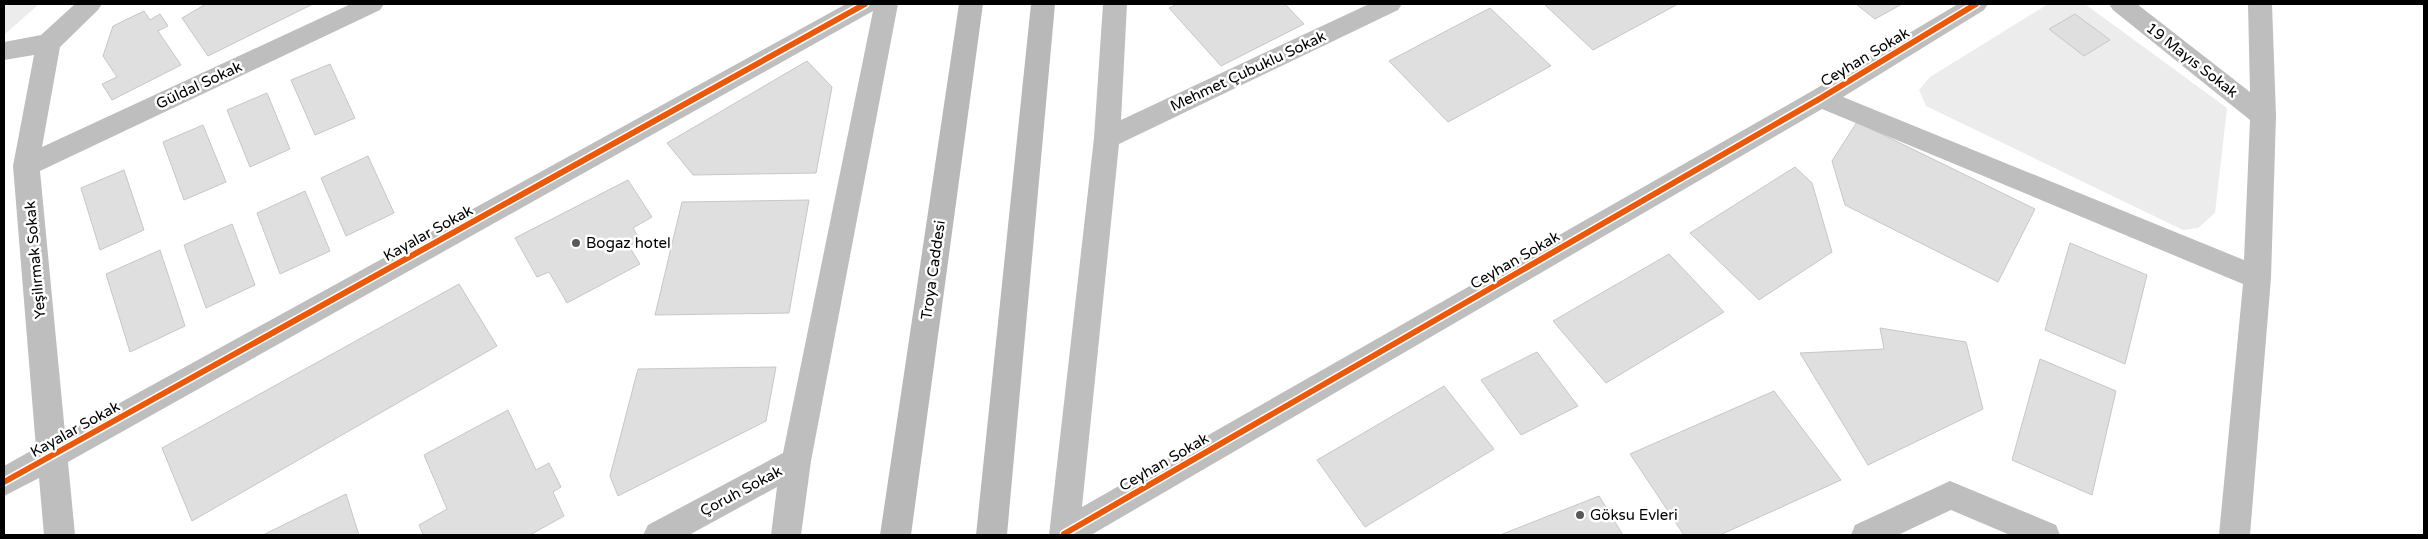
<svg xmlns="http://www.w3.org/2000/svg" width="2428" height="539" viewBox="0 0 2428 539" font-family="'Varela Round',sans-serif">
  <rect width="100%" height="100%" fill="#fff"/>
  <path fill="#ececec" d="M4,4H39L4,35Z
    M2048,4H2085L2227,108L2215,213L2198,228L2183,230L1926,106L1919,90L1930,77Z"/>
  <path fill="#dfdfdf" stroke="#c7c7c7" d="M206,4H313L208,56L182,18Z
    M1178,4H1285L1304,24L1221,66L1169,8Z
    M1544,4H1678L1593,50Z
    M1856,4H1902L1875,19Z
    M1490,8L1551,66L1448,122L1389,61Z
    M144,11L150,20L160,14L168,26L158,31L181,65L112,100L102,84L117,77L103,56L113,26Z
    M2075,14L2110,40L2084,56L2049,29Z
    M807,61L832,87L816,173L693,175L667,143Z
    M330,64L355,118L315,135L291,80Z
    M267,93L290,149L250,167L227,110Z
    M1857,122L2035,209L1998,282L1845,205L1832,161Z
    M203,125L226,182L184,200L163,142Z
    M368,156L394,213L346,236L321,178Z
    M1795,167L1812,183L1832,252L1759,300L1690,233Z
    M124,170L144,230L100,250L81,188Z
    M628,180L652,217L633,228L640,240L629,246L640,264L567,303L549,272L537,277L515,238Z
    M305,191L330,251L280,274L257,213Z
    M809,200L789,313L655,315L682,202Z
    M232,224L255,285L206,308L184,245Z
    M2070,243L2147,275L2125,364L2045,330Z
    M160,250L185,326L130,352L106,274Z
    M1669,254L1724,312L1606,383L1553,321Z
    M459,284L497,346L192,521L162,448Z
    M1880,328L1966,342L1983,409L1868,465L1800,353L1884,349Z
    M1537,352L1578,406L1521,435L1481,380Z
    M2040,359L2116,391L2092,495L2012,460Z
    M776,367L766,421L618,496L610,476L638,369Z
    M1444,386L1494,449L1365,527L1317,460Z
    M1774,391L1841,480L1720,535H1684L1630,454Z
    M508,410L536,470L549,463L561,487L553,492L564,516L530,535H420L423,534L419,525L447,509L424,455Z
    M346,494L359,535H263Z
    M1599,496L1623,535H1500Z"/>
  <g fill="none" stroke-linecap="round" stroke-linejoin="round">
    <path fill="#bebebe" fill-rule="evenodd" d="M75,4H102L98,10L60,47L42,147L351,4H384L380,10L40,171L65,433L846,4H898L811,461L801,535H771L777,487L689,535H643L648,525L783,453L873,11L68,462L75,535H44L39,478L4,496V466L36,448L13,166L34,55L4,60V42L41,35Z
      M1103,4H1127L1121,120L1369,4H1402L1398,10L1119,144L1082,507L1812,91L1958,4H1988L1984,10L1843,97L2244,260L2250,120L2113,10L2109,4H2137L2250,92L2248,4H2272L2276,116L2271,278L2250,535H2219L2243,284L1822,109L1091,535H1049L1094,138Z
      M1950,481L2056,525L2060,535H2010L1951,510L1898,535H1851L1855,525Z"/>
    <path fill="#b8b8b8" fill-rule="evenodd" d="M959,4H983L911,535H880Z
      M1031,4H1055L1007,535H976Z"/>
    <defs>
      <path id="cycleway" d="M4,482L865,4
        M1064,534L1821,98L1976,4"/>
    </defs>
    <use href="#cycleway" stroke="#fff" stroke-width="9"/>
    <use href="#cycleway" stroke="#e8590c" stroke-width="6"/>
  </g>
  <g fill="#595959" stroke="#fff" stroke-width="2">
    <circle cx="576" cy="243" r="5"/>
    <circle cx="1580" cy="515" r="5"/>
  </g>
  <g text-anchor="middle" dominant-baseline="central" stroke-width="5" stroke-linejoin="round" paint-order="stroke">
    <g font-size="15" fill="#000" stroke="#fff">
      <text transform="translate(1865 57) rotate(-31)">Ceyhan Sokak</text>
      <text transform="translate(2192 60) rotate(38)">19 Mayıs Sokak</text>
      <text transform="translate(1248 71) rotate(-25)">Mehmet Çubuklu Sokak</text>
      <text transform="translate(199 85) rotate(-25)">Güldal Sokak</text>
      <text transform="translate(428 233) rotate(-29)">Kayalar Sokak</text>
      <text transform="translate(35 260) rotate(-95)">Yeşilırmak Sokak</text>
      <text transform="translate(1515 260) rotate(-30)">Ceyhan Sokak</text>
      <text transform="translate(933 270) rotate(-82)">Troya Caddesi</text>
      <text transform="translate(75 429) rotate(-29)">Kayalar Sokak</text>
      <text transform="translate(1164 462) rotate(-30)">Ceyhan Sokak</text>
      <text transform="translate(741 491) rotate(-28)">Çoruh Sokak</text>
    </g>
    <g font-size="15" fill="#000" stroke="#fff" text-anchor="start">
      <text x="586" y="243">Bogaz hotel</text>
      <text x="1590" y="515">Göksu Evleri</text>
    </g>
  </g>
  <rect width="2428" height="539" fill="none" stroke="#000000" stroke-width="10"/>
</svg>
